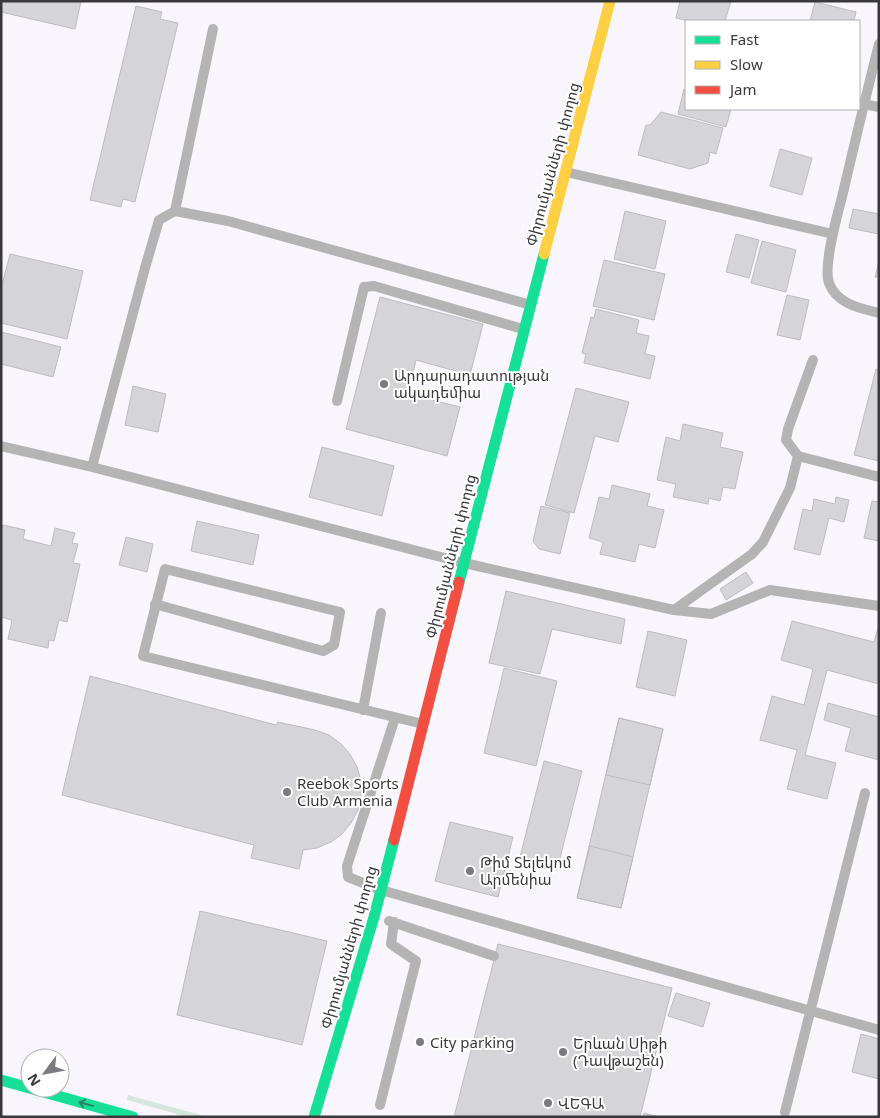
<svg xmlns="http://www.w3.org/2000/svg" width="880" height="1118" viewBox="0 0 880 1118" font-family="'Noto Sans','Noto Sans Armenian',sans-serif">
  <rect width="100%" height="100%" fill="#f8f6fc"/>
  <path fill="#d5e7dc" d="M128,1095L208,1117H187L127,1100Z"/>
  <path fill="#d5d4d9" stroke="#bdbcc1" d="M1,1H81L75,29L1,12Z
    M680,1H731L725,21H689L676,18Z
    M815,2L856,12L854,21H810Z
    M136,6L162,12L160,19L178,23L135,202L123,199L121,207L90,200Z
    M684,89L686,90V109H731L726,127L678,114Z
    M661,112L723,128L716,154L710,152L708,163L690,169L638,155L646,125H650Z
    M780,149L812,158L802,195L770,186Z
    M853,209L879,214V234L849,228Z
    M625,211L666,221L655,269L614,259Z
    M736,234L759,240L749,278L726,272Z
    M762,241L796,250L786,292L751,283Z
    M10,254L83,271L67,339L1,323V289Z
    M604,260L665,274L654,320L593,306Z
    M879,261V277H875Z
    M787,295L809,300L800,340L777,335Z
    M380,297L483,324L470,375L416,360L408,394L460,407L447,456L346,429Z
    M596,309L639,320L636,333L649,336L645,354L655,356L650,379L584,363L586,354L582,353L591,317L594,318Z
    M1,332L61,347L53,377L1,364Z
    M876,369L879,370V461L854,455Z
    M133,386L166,394L158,432L125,425Z
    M576,388L629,402L618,442L595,436L574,513L545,505Z
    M683,424L723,433L720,447L743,452L735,489L723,487L720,501L709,498L708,504L673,497L676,484L657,480L666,437L680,441Z
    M322,447L394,466L382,516L309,497Z
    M612,485L650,494L647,506L664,510L655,548L639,544L635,562L600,554L603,542L589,538L599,497L609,499Z
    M836,497L849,500L844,522L829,518L820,555L794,549L803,509L812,511L814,499L835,504Z
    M872,501L879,502V541L864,538Z
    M541,506L570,513L560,554L539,549L533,541Z
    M197,521L259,535L253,565L191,551Z
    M3,525L25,530L23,539L51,546L55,528L75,533L72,543L78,544L73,563L80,564L67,622L59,620L54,641L49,640L48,648L8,639L12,620L1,617V533Z
    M126,537L153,544L147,572L119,565Z
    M746,572L753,583L726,600L720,589Z
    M506,591L625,619L621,644L552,629L540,674L489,663Z
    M792,621L874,642L879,625V684L827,670L805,755L836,763L827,799L787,789L797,750L760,740L772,696L804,705L813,669L781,660Z
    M648,631L687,640L675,696L636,687Z
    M504,668L557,681L536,766L484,753Z
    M90,676L276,725L278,722L315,730L329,735L341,744L350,754L357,767L361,781V796L358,810L351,823L342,834L331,842L317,848L303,850L299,869L251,858L254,845L62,795Z
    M828,703L879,717V760L845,751L851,728L824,720Z
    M619,718L663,729L621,908L577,898Z
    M619,718L663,729L650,785L606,775Z
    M544,761L582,771L557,870L519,861Z
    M450,822L513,837L498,897L435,881Z
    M590,846L633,857L621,908L577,898Z
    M200,911L327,941L302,1045L177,1015Z
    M498,944L672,988L640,1117H454Z
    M676,993L710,1003L703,1027L668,1016Z
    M861,1034L879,1039V1079L852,1072Z
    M644,1113L659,1117H643Z"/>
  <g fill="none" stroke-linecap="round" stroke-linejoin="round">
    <path stroke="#b5b4b5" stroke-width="10" d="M879,44C866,95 854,146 842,197C837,216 823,266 829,283C837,304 859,308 879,313
      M863,104L879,107
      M566,172L833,234
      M175,211L213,29
      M337,401L364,287L374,286L523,329
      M1,446L92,467L464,563L674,610L752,554L763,542L790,488L798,456L879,477
      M798,456L786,440L788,429L813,360
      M92,467L145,268L159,220L175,211L228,221L531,305
      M155,604L323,651L334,645L340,612L165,569L143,656L423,724
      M674,610L711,614L770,590L879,606
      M363,710L381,613
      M395,718L347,866L348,877L381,890L879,1030
      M389,921L494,956
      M380,1105L416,961L391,944L394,922
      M785,1112L865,793"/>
    <path stroke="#16e098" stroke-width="11" d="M459,582L544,254
      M1,1080L133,1117
      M314,1117L374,917L394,840"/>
    <path stroke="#ffcf43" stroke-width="11" d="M544,254L610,1"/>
    <path stroke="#f24e42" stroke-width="11" d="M394,840L459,582"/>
  </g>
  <defs><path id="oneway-shaft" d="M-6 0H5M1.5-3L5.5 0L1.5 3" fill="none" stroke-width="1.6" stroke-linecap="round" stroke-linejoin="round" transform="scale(1.25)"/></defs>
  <use stroke="#298466" href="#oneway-shaft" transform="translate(86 1104) rotate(-164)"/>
  <g fill="#7c7a80" stroke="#fff" stroke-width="2">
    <circle cx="384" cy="384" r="5"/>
    <circle cx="287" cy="792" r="5"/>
    <circle cx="470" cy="871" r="5"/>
    <circle cx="420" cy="1042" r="5"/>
    <circle cx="563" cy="1052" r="5"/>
    <circle cx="548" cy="1103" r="5"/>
  </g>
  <g text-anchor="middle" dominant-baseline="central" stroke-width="4" stroke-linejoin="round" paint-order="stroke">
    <g font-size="15" fill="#39383d" stroke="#fff">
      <text transform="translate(552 164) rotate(-75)">Փիրումյանների փողոց</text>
      <text transform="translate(450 556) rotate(-76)">Փիրումյանների փողոց</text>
      <text transform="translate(348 947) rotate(-74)">Փիրումյանների փողոց</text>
    </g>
    <g font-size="15" fill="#39383d" stroke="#fff" text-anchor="start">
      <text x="394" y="375">Արդարադատության<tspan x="394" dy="17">ակադեմիա</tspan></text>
      <text x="297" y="783">Reebok Sports<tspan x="297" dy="17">Club Armenia</tspan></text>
      <text x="480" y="862">Թիմ Տելեկոմ<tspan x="480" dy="17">Արմենիա</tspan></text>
      <text x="430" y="1042">City parking</text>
      <text x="573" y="1043">Երևան Սիթի<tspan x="573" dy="17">(Դավթաշեն)</tspan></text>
      <text x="558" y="1103">ՎԵԳԱ</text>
    </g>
  </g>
  <rect width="880" height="1118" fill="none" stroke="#39383d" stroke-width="5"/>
  <rect x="685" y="20" width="175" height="90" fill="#ffffff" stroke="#b0afb1"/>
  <rect x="695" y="36" width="25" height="8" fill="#16e098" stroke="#b0afb1"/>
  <text x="730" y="45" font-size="15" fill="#39383d">Fast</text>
  <rect x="695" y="61" width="25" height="8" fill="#ffcf43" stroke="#b0afb1"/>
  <text x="730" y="70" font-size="15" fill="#39383d">Slow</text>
  <rect x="695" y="86" width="25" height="8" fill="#f24e42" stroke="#b0afb1"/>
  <text x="730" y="95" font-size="15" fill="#39383d">Jam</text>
  <g transform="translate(45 1073) rotate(238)"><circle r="24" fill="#ffffff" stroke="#b0afb1"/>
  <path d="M0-4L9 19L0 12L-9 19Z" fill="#7c7a80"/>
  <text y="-8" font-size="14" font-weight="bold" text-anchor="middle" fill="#39383d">N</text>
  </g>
</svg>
